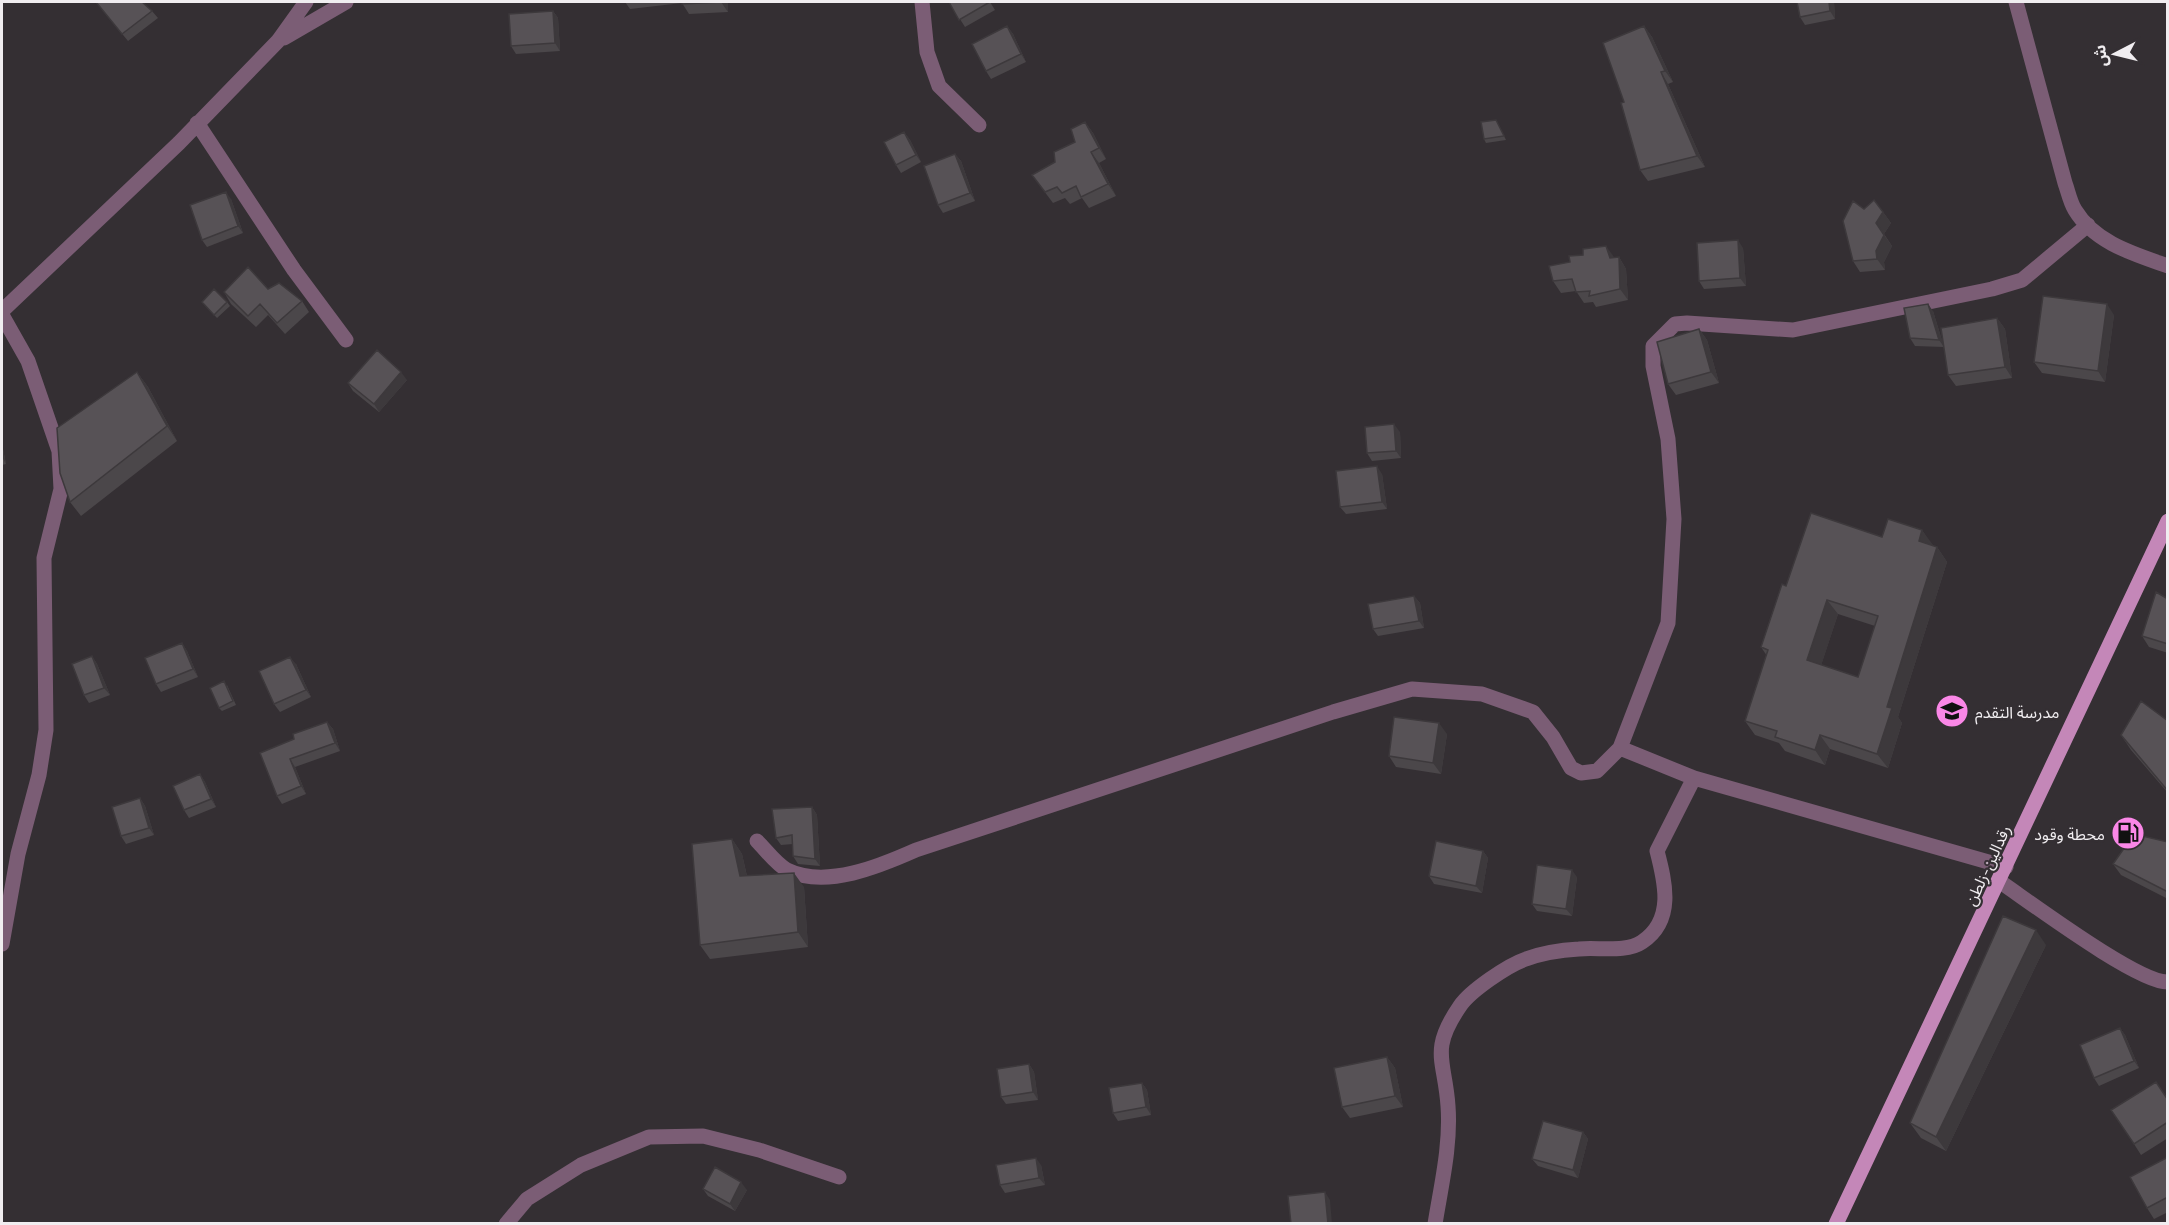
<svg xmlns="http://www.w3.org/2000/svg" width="2169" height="1225" viewBox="0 0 2169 1225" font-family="'Exo 2','Noto Sans Arabic',sans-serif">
  <rect width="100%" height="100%" fill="#342f33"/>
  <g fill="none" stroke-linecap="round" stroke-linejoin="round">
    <path stroke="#7b5d75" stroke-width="15" d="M922,2L927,52L939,86L979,125
      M2016,2L2065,183C2068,191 2070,202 2075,210C2095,243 2134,254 2168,266
      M284,38L346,2
      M197,123L294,270L346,340
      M2,311L179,143L278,41L306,2
      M2,315L28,361L59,451L61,489L44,558L46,730L39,775L18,854L2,944
      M1620,748L1694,778L2006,867
      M757,841C766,850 776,864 787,870C826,889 880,866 916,850L1333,712L1412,689L1482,694L1533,712L1553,737L1571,768L1581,773L1597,771L1620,748L1668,623L1674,519L1668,439L1653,366V346L1675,324L1687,323L1793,330L1992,289L2022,280L2088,225
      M1999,881C2030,902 2138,983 2168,982
      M506,1224L527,1199L581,1165L649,1137L703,1136L759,1150L839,1177
      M1435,1224C1441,1186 1451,1145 1448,1106C1445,1060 1429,1051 1460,1006C1470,991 1508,965 1526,959C1542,953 1562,950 1579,949C1598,947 1626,953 1642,942C1675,920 1665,882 1657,851L1694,778"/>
    <path stroke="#c487b8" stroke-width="15" d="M1836,1224L2168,521"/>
  </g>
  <path fill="#4b474a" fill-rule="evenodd" d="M96,2L152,11L158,18L128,41Z
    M625,2H728V12L689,14L682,3L630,9Z
    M949,2H990L995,10L965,27Z
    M1797,2H1834L1835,19L1805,25L1800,17Z
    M553,11L558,18L560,51L516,54L511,46Z
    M1007,26L1013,34L1026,62L991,79L986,71Z
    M1644,26L1652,37L1673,82L1668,84L1705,167L1648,181L1640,170L1624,102Z
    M1496,120L1506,140L1486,143L1484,139Z
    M1085,122L1093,133L1106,159L1099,163L1116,196L1089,208L1082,198L1070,204L1065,198L1053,203L1032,175L1055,162L1075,142Z
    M904,132L910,140L921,162L901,173L896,165Z
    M955,154L961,161L975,201L943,213L938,205Z
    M231,199L243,233L207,247L202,240Z
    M1864,209L1883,212L1891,223L1884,234L1892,246L1884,262L1885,270L1860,272L1853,261Z
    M1743,248L1746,286L1704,289L1699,281Z
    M1614,257V258L1619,257L1626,269L1628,300L1596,307L1593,302L1584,303L1576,291L1561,293L1553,281Z
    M224,292L302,301L309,312L285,334L268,315L256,327L231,304Z
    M202,302H227L230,306L217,318Z
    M1933,311L1944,347L1915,346L1910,338Z
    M2114,315L2105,382L2042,373L2034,362Z
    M1997,318L2005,329L2012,378L1956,386L1948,375Z
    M1699,329L1707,340L1719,383L1676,395L1668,384Z
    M137,372L148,387L177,441L81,516L70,502Z
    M407,380L379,412L353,391L348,383Z
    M1400,432L1401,458L1372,461L1367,453Z
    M2,444L6,464L2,465Z
    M1382,474L1387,509L1346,514L1340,507Z
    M1922,530L1932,546L1937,547L1947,562L1898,717L1902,723L1888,768L1830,749L1825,765L1785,751L1779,743L1755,735L1745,721L1767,656L1761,647L1786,586L1882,537ZM1838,614L1875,626L1858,677L1821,665Z
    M1414,596L1420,603L1424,628L1378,636L1373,629Z
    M2168,599V653L2149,647L2142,636Z
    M182,643L187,651L198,677L161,692L156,684Z
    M92,656L97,664L110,695L89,703L84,695Z
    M296,664L311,697L280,712L274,704Z
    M227,685L236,705L222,711L219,708Z
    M2168,721V793L2131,750L2121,735Z
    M327,722L333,729L340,751L295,767L306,794L282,804L277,796L294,739Z
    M1447,734L1441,774L1396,767L1389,756Z
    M200,774L205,782L216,807L189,818L184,810Z
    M140,798L145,806L154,835L126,844L121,836Z
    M812,807L817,815L820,866L798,864L793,856V844L781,845L776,838Z
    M732,839L742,854L747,876L804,887L808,947L710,959L700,945Z
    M2168,842V899L2121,875L2113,864Z
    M1483,851L1488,858L1482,893L1434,884L1429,876Z
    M1577,877L1572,916L1537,911L1532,904Z
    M2046,945L1946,1151L1921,1138L1910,1123Z
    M2120,1028L2125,1035L2139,1068L2099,1086L2094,1078Z
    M1387,1057L1395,1068L1403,1107L1350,1118L1342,1107Z
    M1029,1064L1034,1072L1038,1100L1006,1104L1001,1097Z
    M2156,1082L2168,1099V1138L2141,1155L2134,1144Z
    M1142,1083L1147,1090L1151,1115L1118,1121L1113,1113Z
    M1583,1132L1588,1139L1578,1178L1538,1166L1532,1159Z
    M2168,1157V1212L2154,1219L2147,1208Z
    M1041,1165L1045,1185L1005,1193L1000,1185Z
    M703,1189L747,1190L735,1211L708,1196Z"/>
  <path fill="#3d393c" d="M721,2H728V12Z
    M1829,2H1834L1835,19L1830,11Z
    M553,11L558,18L560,51L555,43Z
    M1007,26L1013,34L1026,62L1021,54Z
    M1644,26L1652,37L1673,82L1665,71Z
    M1661,72L1668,84L1705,167L1697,156Z
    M1085,122L1093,133L1106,159L1099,148Z
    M904,132L910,140L921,162L916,155Z
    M1091,152L1099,163L1116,196L1108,184Z
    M955,154L961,161L975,201L970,193Z
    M226,192L231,199L243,233L238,226Z
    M1883,212L1891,223L1884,234L1876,223Z
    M1884,235L1892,246L1884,262L1885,270L1877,259L1876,251Z
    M1738,240L1743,248L1746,286L1740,278Z
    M1606,246L1614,257L1618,269L1610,258Z
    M1619,257L1626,269L1628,300L1620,289Z
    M1928,304L1933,311L1944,347L1939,340Z
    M2107,304L2114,315L2105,382L2098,371Z
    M1997,318L2005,329L2012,378L2005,367Z
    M1699,329L1707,340L1719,383L1711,372Z
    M137,372L148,387L177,441L167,426Z
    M401,372L407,380L379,412L374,404Z
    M1394,424L1400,432L1401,458L1396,451Z
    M2,444L6,464L2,457Z
    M1377,466L1382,474L1387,509L1382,502Z
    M1922,530L1933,545L1929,556L1919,541Z
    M1937,547L1947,562L1898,717L1902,723L1888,768L1877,754L1887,707Z
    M1414,596L1420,603L1424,628L1419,621Z
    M1827,600L1838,614L1818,675L1807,660Z
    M182,643L187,651L198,677L193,669Z
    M92,656L97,664L110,695L104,688Z
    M290,657L296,664L311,697L306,690Z
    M327,722L333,729L340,751L335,743Z
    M1439,723L1447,734L1441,774L1433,763Z
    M1820,735L1830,749L1825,765L1815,750Z
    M290,759L295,767L306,794L301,786Z
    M200,774L205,782L216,807L211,799Z
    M140,798L145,806L154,835L149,828Z
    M812,807L817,815L820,866L815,859Z
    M732,839L742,854L750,891L740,876Z
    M1483,851L1488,858L1482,893L1476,886Z
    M1572,870L1577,877L1572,916L1566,909Z
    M794,873L804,887L808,947L798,932Z
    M2036,930L2046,945L1946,1151L1936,1137Z
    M2120,1028L2125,1035L2139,1068L2134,1061Z
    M1387,1057L1395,1068L1403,1107L1395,1096Z
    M1029,1064L1034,1072L1038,1100L1033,1092Z
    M1142,1083L1147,1090L1151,1115L1146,1107Z
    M1583,1132L1588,1139L1578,1178L1573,1170Z
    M1036,1158L1041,1165L1045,1185L1039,1178Z
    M741,1182L747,1190L735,1211L730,1204Z
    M1325,1192L1330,1200L1332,1224H1328Z"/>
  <path fill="#575256" stroke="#3d393c" stroke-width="1.5" fill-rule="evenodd" d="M96,2H142L152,11L122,34Z
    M682,2H721L682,4Z
    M949,2H990L959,20Z
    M1797,2H1829L1830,11L1800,17Z
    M553,11L555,43L511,46L509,14Z
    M1007,26L1021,54L986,71L972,44Z
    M1644,26L1665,71L1661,72L1697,156L1640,170L1621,103L1624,102L1603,43Z
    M1496,120L1504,136L1484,139L1481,122Z
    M1085,122L1099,148L1091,152L1108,184L1081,197L1076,186L1062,193L1057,187L1045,192L1032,175L1055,162L1054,152L1075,142L1071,129Z
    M904,132L916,155L896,165L884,142Z
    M955,154L970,193L938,205L924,166Z
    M226,192L238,226L202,240L190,205Z
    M1874,200L1883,212L1876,223L1884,235L1876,251L1877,259L1853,261L1843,221L1853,201L1864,209Z
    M1738,240L1740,278L1699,281L1697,243Z
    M1606,246L1610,258L1619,257L1620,289L1589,296L1590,291L1576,292L1572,279L1553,281L1549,266L1570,262L1569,256L1583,255V249Z
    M248,267L268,289L279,283L302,301L277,323L260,304L248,316L224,292Z
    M214,289L227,302L214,315L202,302Z
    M2043,296L2107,304L2098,371L2034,362Z
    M1928,304L1939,340L1910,338L1904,308Z
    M1997,318L2005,367L1948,375L1941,328Z
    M1699,329L1711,372L1668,384L1657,342Z
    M377,350L401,372L374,404L348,383Z
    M137,372L167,426L70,502L60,473L57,428Z
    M1394,424L1396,451L1367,453L1365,427Z
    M1377,466L1382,502L1340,507L1336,471Z
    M1811,513L1882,537L1888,519L1922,530L1919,541L1937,547L1887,707L1892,708L1877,754L1820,735L1815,750L1775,737L1777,731L1745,721L1768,650L1761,647L1782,584L1786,586ZM1827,600L1878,616L1858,677L1807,660Z
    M2156,592L2168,599V644L2142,636Z
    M1414,596L1419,621L1373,629L1368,604Z
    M182,643L193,669L156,684L145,658Z
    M92,656L104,688L84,695L72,664Z
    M290,657L306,690L274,704L259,671Z
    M224,681L233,701L219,708L210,688Z
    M2141,701L2168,721V791L2121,735Z
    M1394,717L1439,723L1433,763L1389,756Z
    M327,722L335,743L290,759L301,786L277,796L260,753L294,739L293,734Z
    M200,774L211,799L184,810L173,786Z
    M140,798L149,828L121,836L112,807Z
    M812,807L815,859L793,856L792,835L776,838L772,809Z
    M2134,834L2168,842V892L2113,864Z
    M732,839L740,876L794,873L798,932L700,945L692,844Z
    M1436,841L1483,851L1476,886L1429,876Z
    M1537,865L1572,870L1566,909L1532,904Z
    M2003,916L2036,930L1936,1137L1910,1123Z
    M2120,1028L2134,1061L2094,1078L2080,1045Z
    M1387,1057L1395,1096L1342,1107L1334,1068Z
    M1029,1064L1033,1092L1001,1097L997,1069Z
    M2156,1082L2168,1100V1122L2134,1144L2111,1110Z
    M1142,1083L1146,1107L1113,1113L1109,1088Z
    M1543,1121L1583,1132L1573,1170L1532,1159Z
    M2168,1157V1197L2147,1208L2130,1177Z
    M1036,1158L1039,1178L1000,1185L996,1165Z
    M715,1167L741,1182L730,1204L703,1189Z
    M1325,1192L1328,1224H1291L1288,1196Z"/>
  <defs>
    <symbol id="school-disc" viewBox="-11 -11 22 22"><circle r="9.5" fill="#fa87e7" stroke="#342f33"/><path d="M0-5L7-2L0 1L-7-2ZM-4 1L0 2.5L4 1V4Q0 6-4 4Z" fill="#111"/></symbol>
    <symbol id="fuel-disc" viewBox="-11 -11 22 22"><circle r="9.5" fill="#fa87e7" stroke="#342f33"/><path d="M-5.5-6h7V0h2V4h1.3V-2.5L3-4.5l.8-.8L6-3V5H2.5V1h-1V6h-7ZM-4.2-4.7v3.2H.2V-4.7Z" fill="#111"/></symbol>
  </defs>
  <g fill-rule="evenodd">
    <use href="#school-disc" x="1933" y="692" width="38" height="38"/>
    <use href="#fuel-disc" x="2109" y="814" width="38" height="38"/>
  </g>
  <g text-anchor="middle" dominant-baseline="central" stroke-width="4.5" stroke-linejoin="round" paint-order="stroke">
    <g font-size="16" fill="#f0edf0" stroke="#342f33" text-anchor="start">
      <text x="1975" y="711">مدرسة التقدم</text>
      <text x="2105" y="833" text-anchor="end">محطة وقود</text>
    </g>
    <g font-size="16" fill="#f0edf0" stroke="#342f33">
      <text transform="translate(1987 865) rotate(-65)">رقدالين-زلطن</text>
    </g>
  </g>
  <rect width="2169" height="1225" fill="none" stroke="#f0edf0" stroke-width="6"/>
  <g transform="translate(2115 54) rotate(263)" stroke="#342f33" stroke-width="4.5" paint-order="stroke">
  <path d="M0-4.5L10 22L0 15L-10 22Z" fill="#f0edf0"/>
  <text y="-9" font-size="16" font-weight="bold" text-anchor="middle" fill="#f0edf0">ش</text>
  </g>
</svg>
